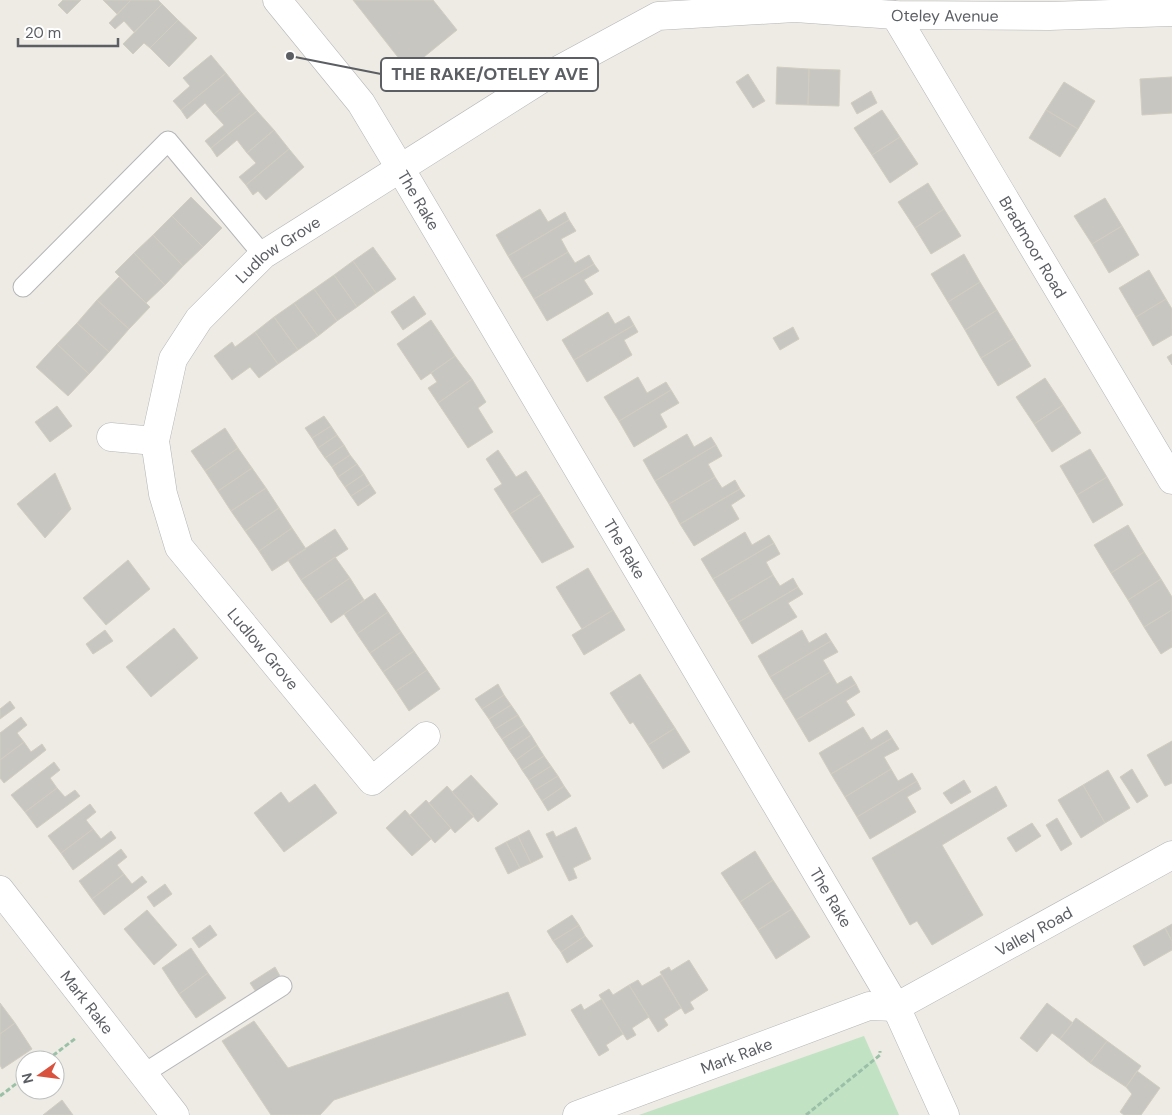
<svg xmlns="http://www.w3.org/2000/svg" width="1172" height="1115" viewBox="0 0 1172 1115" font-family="'DM Sans',sans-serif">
  <rect width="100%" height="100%" fill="#edebe3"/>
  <path fill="#c2e2c4" d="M864,1036L899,1115H639Z"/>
  <path fill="#c8c6c0" stroke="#d1cdc2" d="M63,0H81L67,14L58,5Z
    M103,0H131L117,14Z
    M131,0H158L162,4L134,32L124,21L115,29L109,23Z
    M353,0H433L457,30L408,70Z
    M162,4L178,20L150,48L144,43L133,54L123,44Z
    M178,20L197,38L169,67L150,48Z
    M211,55L226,73L181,110L173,101L190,86L183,78Z
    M777,67L809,69L808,105L776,104Z
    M809,69L840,70L839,106L808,105Z
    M226,73L241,92L214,114L205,103L187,119L181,110Z
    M748,74L765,101L753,108L736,82Z
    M1172,77V113L1142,115L1140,79Z
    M1064,82L1095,101L1078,129L1046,110Z
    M871,91L877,103L857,114L851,103Z
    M241,92L257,111L211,148L205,141L224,125L214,114Z
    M882,110L900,137L872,155L854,128Z
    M1046,110L1078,129L1060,157L1029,138Z
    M257,111L274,130L247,153L237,140L217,157L211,148Z
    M274,130L289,149L246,185L239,177L256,163L247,153Z
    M900,137L918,164L890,183L872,155Z
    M289,149L304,167L266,200L258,191L253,195L246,185Z
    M928,183L944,209L915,228L898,202Z
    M191,197L222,228L203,247L172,216Z
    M1105,198L1122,226L1092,244L1074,216Z
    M540,209L548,222L565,212L569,220L508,256L496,235Z
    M944,209L961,236L931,254L915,228Z
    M172,216L203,247L183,266L153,235Z
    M569,220L576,231L561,239L568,252L522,279L508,256Z
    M1122,226L1139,255L1109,273L1092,244Z
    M153,235L183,266L165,285L134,253Z
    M373,247L396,279L376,293L353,261Z
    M568,252L575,263L589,255L594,264L534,299L522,279Z
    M134,253L165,285L146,303L115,272Z
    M964,254L980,282L948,302L931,274Z
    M353,261L376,293L357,307L334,275Z
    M594,264L599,271L584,280L593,294L547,321L534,299Z
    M1149,270L1166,299L1136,317L1119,288Z
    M334,275L357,307L337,321L314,289Z
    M119,277L150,307L129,329L97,300Z
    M980,282L997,310L965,330L948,302Z
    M314,289L337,321L318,336L294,303Z
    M414,296L426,314L403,330L391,312Z
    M1166,299L1172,309V335L1153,346L1136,317Z
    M97,300L129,329L109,352L77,323Z
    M294,303L318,336L298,350L274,317Z
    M997,310L1014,338L981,358L965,330Z
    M608,312L615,324L629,316L634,325L574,360L562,340Z
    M274,317L298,350L278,364L255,332Z
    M431,320L455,356L421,380L397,344Z
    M77,323L109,352L89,374L57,344Z
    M634,325L638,332L624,340L632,355L587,382L574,360Z
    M793,327L799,339L780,350L773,338Z
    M255,332L278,364L259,378L250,367L232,380L214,356L232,342L235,347Z
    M1014,338L1031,366L998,386L981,358Z
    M57,344L89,374L68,396L36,367Z
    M1172,354V365L1167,357Z
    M455,356L472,379L438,403L428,388L437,382L431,373Z
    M638,377L647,393L666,382L671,390L619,421L604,397Z
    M1045,378L1063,405L1034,424L1016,397Z
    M472,379L486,402L478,408L493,432L468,448L438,403Z
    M671,390L679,403L660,414L667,427L634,447L619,421Z
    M1063,405L1081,433L1052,452L1034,424Z
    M57,406L72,426L50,442L35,422Z
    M324,416L331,426L312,438L305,428Z
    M331,426L337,435L318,448L312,438Z
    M225,428L238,448L205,471L191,451Z
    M687,434L694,447L711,437L716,445L655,481L643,460Z
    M337,435L344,445L325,458L318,448Z
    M344,445L350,455L332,467L325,458Z
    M716,445L722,456L708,464L715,477L669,504L655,481Z
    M238,448L252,468L218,491L205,471Z
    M1090,449L1107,477L1077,495L1060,466Z
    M498,450L516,477L526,471L541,494L510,514L494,489L502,484L486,459Z
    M350,455L357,464L338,477L332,467Z
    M357,464L364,474L345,487L338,477Z
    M252,468L266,488L231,511L218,491Z
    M55,473L71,509L45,538L17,504Z
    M364,474L370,484L351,496L345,487Z
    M715,477L722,488L735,480L740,489L680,524L669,504Z
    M1107,477L1123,505L1093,523L1077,495Z
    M370,484L376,493L358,506L351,496Z
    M266,488L279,508L245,531L231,511Z
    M740,489L745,496L731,505L739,519L694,546L680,524Z
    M541,494L574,547L542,563L510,514Z
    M279,508L292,528L259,551L245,531Z
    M1128,525L1144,552L1111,573L1094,545Z
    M292,528L306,549L272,571L259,551Z
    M335,529L348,549L301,580L288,560Z
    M745,532L752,545L769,535L774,543L713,579L701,559Z
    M774,543L780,554L766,562L773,575L727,602L713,579Z
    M1144,552L1161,579L1128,600L1111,573Z
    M335,557L350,578L316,601L301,580Z
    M128,560L150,589L106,625L83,598Z
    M588,568L613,610L582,629L556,587Z
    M773,575L780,586L793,578L798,587L739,622L727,602Z
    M350,578L364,600L331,623L316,601Z
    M1161,579L1172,597V610L1144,627L1128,600Z
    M798,587L803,594L788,603L797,617L752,644L739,622Z
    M375,593L388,612L357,634L344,614Z
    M613,610L625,630L584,655L572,635Z
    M1172,610V647L1161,654L1144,627Z
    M388,612L401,632L370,653L357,634Z
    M174,628L198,658L151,697L126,667Z
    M105,630L113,641L93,654L86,644Z
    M802,630L809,643L826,633L831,641L770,677L758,656Z
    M401,632L414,651L383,672L370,653Z
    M831,641L838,652L823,660L830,672L784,700L770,677Z
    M414,651L427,670L396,691L383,672Z
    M427,670L440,689L409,711L396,691Z
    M830,672L837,684L851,676L856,684L796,720L784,700Z
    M640,674L675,728L648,745L633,722L630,724L610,693Z
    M498,684L504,695L482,709L475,699Z
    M856,684L860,692L846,701L855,715L809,742L796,720Z
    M504,695L511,705L489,719L482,709Z
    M10,701L15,708L0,719V709Z
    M511,705L518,715L495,729L489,719Z
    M518,715L524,725L502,739L495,729Z
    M21,717L27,725L17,733L24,742L0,760V733Z
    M524,725L531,735L509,750L502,739Z
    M863,727L871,740L887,730L892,738L831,774L819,753Z
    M675,728L690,752L663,769L648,745Z
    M531,735L537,745L516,760L509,750Z
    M892,738L899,749L884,757L891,769L845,797L831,774Z
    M1172,741V783L1165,786L1147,755Z
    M24,742L31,752L42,744L46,750L4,783L0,778V760Z
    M537,745L544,756L522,770L516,760Z
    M544,756L551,766L529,780L522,770Z
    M54,762L60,770L50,778L57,788L25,812L11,795Z
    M551,766L558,776L535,790L529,780Z
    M891,769L898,781L912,773L917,781L857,817L845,797Z
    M1132,769L1148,796L1137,803L1120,777Z
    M1108,770L1130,808L1105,823L1083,785Z
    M471,775L498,804L478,822L452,792Z
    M558,776L564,786L542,801L535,790Z
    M964,780L971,792L951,804L943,793Z
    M917,781L921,789L907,797L916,812L870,839L857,817Z
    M315,784L337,813L284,852L254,813L281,792L289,803Z
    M1083,785L1105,823L1081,838L1058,800Z
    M447,786L474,816L455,833L429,803Z
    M564,786L571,796L548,811L542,801Z
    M996,786L1007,806L942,845L983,915L932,945L917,921L910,925L872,858Z
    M57,788L65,797L75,790L80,796L37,828L25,812Z
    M426,800L451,828L435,843L410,815Z
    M90,804L96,812L86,820L93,829L61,853L48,836Z
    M405,810L431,839L412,856L386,828Z
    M1057,818L1072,844L1061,851L1046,825Z
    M1032,823L1041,836L1016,852L1007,838Z
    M576,827L591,859L573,868L577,878L569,881L546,834L553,831L556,837Z
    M93,829L101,839L111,831L116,838L73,870L61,853Z
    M529,830L543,857L531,863L518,836Z
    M518,836L531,863L520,868L506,842Z
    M506,842L520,868L508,874L495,848Z
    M121,849L127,857L117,865L124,874L92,899L79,881Z
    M755,851L773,880L740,902L721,873Z
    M124,874L132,884L142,876L147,882L104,915L92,899Z
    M773,880L792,909L758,930L740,902Z
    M165,884L172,894L154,907L147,897Z
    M792,909L810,937L776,959L758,930Z
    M147,910L177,945L154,965L124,929Z
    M572,915L579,925L553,941L547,931Z
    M1172,924V941L1165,928Z
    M210,925L217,935L199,948L192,938Z
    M579,925L585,936L561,952L553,941Z
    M1165,928L1172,941V950L1144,966L1133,946Z
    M585,936L593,946L567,963L561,952Z
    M191,948L208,973L179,994L162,968Z
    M689,960L708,990L690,1002L694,1009L685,1014L660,972L669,967L671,971Z
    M275,967L280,976L256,992L250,983Z
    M208,973L226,998L196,1018L179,994Z
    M661,975L681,1008L664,1019L668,1025L658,1032L629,985L638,980L642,986Z
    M629,985L649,1017L632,1028L636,1035L627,1040L599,995L609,989L613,995Z
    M508,992L526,1035L334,1100L320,1115H271L222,1041L254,1021L288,1068Z
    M602,999L623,1034L606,1045L609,1050L599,1056L571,1010L581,1004L584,1010Z
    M0,1003L15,1023L0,1034Z
    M1047,1003L1073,1023L1060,1039L1052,1033L1037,1052L1020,1038Z
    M1076,1018L1107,1041L1090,1063L1060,1039Z
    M15,1023L32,1049L2,1069L0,1065V1034Z
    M1107,1041L1141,1066L1126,1087L1090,1063Z
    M1137,1071L1160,1088L1141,1115H1124L1120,1112L1132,1094L1126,1087Z
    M62,1100L73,1115H43Z"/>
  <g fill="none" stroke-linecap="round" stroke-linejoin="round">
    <defs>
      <path id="service" d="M23,287L168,141L263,255
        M143,1074L282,986"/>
      <g id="minor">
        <path id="s1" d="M277,0L361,103L400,168L896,1007L945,1115"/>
        <path id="s2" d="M895,15L1172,480"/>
        <path d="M111,437L155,441"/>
        <path id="s3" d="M426,736L372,781L179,547L163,494L155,441L173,359L199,319L263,255L540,80L658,16L795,8L895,15L1049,16L1172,12"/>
        <path id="s4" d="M0,890L175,1115"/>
        <path id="s5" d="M577,1115L869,1006L896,1007L1172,855"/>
      </g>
    </defs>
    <use href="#service" stroke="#b4b5b9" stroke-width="21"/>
    <use href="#minor" stroke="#b4b5b9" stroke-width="29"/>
    <path stroke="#9ac0a7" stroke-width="3" stroke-dasharray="5 2.5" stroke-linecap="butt" d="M47,1060L76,1038
      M0,1096L25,1077
      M806,1115L880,1055V1051"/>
    <use href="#service" stroke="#fff" stroke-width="19"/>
    <use href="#minor" stroke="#fff" stroke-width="28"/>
  </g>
  <g text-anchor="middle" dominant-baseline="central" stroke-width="4" stroke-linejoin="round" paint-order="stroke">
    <g font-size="16" fill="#5b5e63" stroke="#fff">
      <text stroke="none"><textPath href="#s3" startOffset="1454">Oteley Avenue</textPath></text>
      <text stroke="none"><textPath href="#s1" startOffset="246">The Rake</textPath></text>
      <text stroke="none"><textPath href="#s2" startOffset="270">Bradmoor Road</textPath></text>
      <text stroke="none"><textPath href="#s3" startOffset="720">Ludlow Grove</textPath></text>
      <text stroke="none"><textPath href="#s1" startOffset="651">The Rake</textPath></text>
      <text transform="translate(263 649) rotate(50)">Ludlow Grove</text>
      <text stroke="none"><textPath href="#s1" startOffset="1056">The Rake</textPath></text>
      <text stroke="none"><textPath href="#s5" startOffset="496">Valley Road</textPath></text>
      <text stroke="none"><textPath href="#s4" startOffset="142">Mark Rake</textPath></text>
      <text stroke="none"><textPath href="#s5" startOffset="170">Mark Rake</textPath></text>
    </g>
  </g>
  <path fill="none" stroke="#5b5e63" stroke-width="2" d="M290 56L381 74"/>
  <circle fill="#5b5e63" stroke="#fff" stroke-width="2" cx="290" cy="56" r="5"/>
  <rect fill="#fff" stroke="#5b5e63" stroke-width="2" x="381" y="58" width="217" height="33" rx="5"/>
  <g font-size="18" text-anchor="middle" font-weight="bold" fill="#5b5e63">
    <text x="490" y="80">THE RAKE/OTELEY AVE</text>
  </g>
  <g transform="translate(40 1075) rotate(256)"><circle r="24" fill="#ffffff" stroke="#bdbfc1"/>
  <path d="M0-4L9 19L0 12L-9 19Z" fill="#d9523d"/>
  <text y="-8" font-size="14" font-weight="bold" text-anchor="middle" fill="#5b5e63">N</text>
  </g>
  <path d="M18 38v8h100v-8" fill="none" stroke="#5b5e63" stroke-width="2.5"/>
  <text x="25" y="38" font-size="15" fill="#5b5e63" stroke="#ffffff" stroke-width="4" paint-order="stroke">20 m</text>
</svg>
